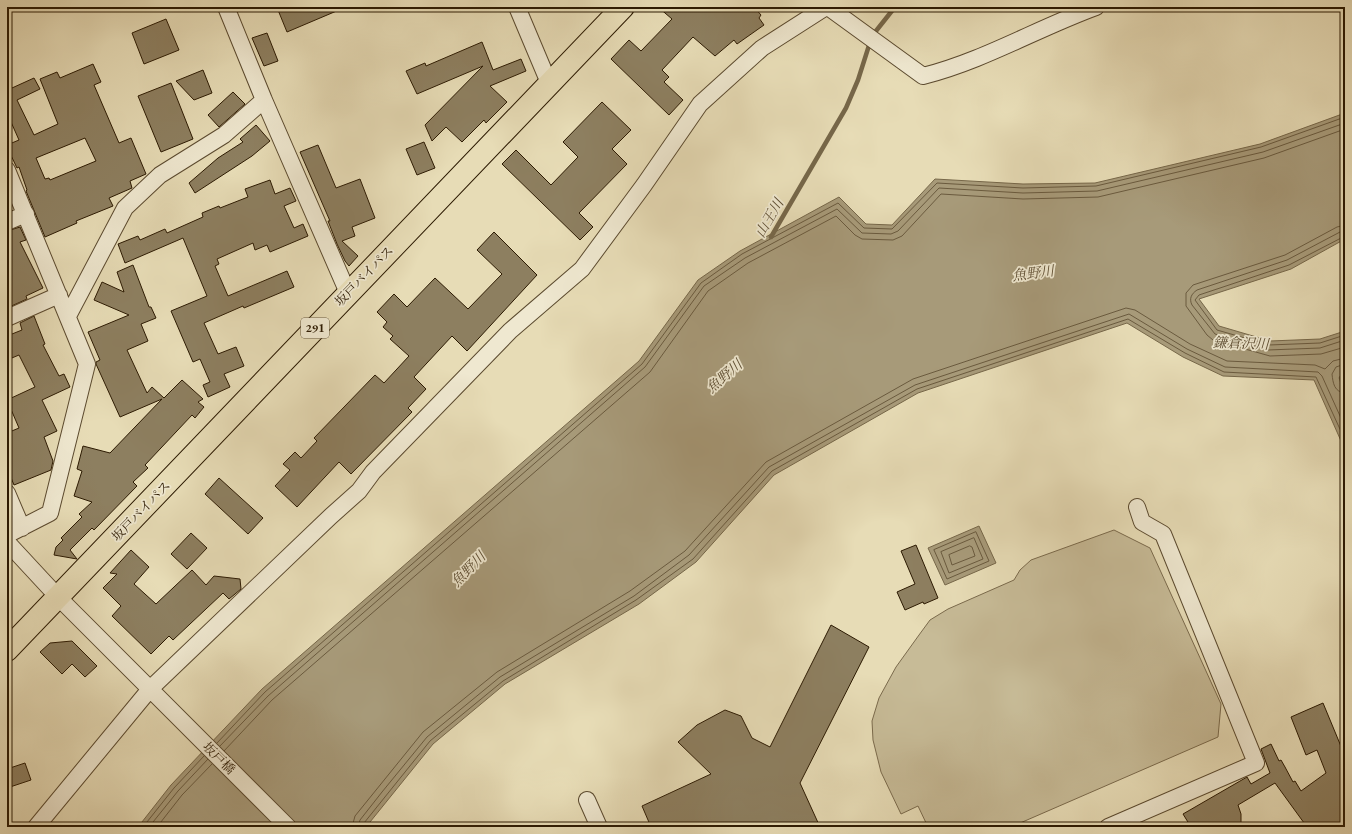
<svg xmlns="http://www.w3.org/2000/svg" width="1352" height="834" viewBox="0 0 1352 834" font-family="'EB Garamond','Noto Serif JP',serif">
  <rect width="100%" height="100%" fill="#e7dcb6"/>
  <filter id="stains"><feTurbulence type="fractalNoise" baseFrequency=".005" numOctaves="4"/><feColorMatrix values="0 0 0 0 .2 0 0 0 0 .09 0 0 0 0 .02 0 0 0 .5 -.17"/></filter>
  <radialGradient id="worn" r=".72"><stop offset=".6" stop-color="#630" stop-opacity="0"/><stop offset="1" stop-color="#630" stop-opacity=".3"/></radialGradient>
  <path fill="#c7bb97" stroke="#7a6a4c" d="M1114,530L1150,548L1221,704L1218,737L1011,827H928L918,806L901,814L881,772L873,740L872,721L879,698L896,667L919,635L930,620L948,609L1014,580L1020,570L1031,560Z"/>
  <path fill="#a79a79" stroke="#766749" d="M1345,113V239L1291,269L1199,299L1219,326L1270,341L1320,339L1345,331V373L1341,374L1345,391V450L1314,380L1223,376L1183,357L1127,323L918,393L774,475L696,562L639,604L505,684L433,744L366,827H138L171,785L262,689L639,361L698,280L740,251L839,197L866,224L892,225L935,179L1023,184L1095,183L1260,144Z
    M979,526L996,563L945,585L928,548Z"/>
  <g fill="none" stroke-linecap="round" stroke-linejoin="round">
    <path stroke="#6a5a3e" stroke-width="1" d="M1345,225L1337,227L1285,255L1193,285L1186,293V306L1207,335L1213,340L1270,356L1321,354L1345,347
      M1345,231L1340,232L1287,260L1197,290C1191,294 1189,299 1192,305L1215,334L1268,350L1320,348L1345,340
      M1345,236L1289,265L1199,295L1195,300L1217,330L1269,345L1320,343L1345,335
      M1345,364L1336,367L1332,374C1333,383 1334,392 1345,393
      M976,532L989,561L947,579L934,550Z
      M974,538L983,559L949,573L941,552Z
      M970,546L972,547L975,556L952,565L949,555Z
      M217,743L265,692L642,364L701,283L742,254L838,203L864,228L892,229L937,183L1023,188L1096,186L1261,147L1345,117
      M220,746L268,696L645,367L704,286L745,258L837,209L862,233L891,234L898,231L939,188L1023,193L1097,191L1263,152L1345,123
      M224,751L272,700L650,372L708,291L748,263L836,216L855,235L862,239L893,240L902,236L941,194L1023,199L1098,197L1264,158L1345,129
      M143,827L174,788L204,756
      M149,827L178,791L208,759
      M157,827L182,795L212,764
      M352,827L355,816L423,732L497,672L630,591L685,551L766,462L913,379L1126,308L1135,310L1190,344L1227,361L1315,365L1325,369L1333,361L1345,358
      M358,827L360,820L382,792L427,737L500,677L634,596L689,555L769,467L915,385L1129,314L1187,349L1225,367L1318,372L1322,376L1345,427
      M363,827L364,823L430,741L503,681L636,600L693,559L772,471L917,389L1128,319L1185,353L1224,372L1316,377L1345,440"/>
    <path stroke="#766749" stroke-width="4.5" d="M771,237L846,108L858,80L872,36L895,7
      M1341,378L1345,390"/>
  </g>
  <path fill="#8d7f60" stroke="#2c1a02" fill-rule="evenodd" d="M285,7H346L287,32L278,10Z
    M658,7H754L761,15L759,18L764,25L737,44L734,40L715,56L693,37L662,70L669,77L664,82L683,100L669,115L611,59L629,40L641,51L672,19Z
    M166,19L179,50L144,64L132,33Z
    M267,33L278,61L264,66L252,38Z
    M482,42L493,70L521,59L526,71L490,86L507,102L486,123L484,120L462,142L446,127L432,141L425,125L483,66L417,94L406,71L425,63L426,66Z
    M93,64L101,82L94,85L119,143L131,138L146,174L130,181L132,188L109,198L113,206L76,221L77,223L45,237L26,191L27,190L19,167L17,168L7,147V145L19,140L7,113V79L12,88L34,78L40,89L17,100L34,135L58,124L40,79L57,72L60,78ZM85,138L96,161L50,180L49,178L45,179L36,158Z
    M203,70L212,93L194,100L176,81Z
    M171,83L193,139L161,152L138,96Z
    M233,92L245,104L219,127L208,115Z
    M602,102L631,130L612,149L627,164L579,213L593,227L580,240L502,164L516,150L551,185L578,157L563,142Z
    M256,125L270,141L252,156L195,193L189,183L218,158L243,142L240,139Z
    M424,142L435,168L417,175L406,149Z
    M318,145L336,188L360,179L375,218L352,227L355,236L342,241L358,256L349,266L345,261L337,244L328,221H330L300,152Z
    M270,180L275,194L290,188L296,201L284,206L294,228L303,224L308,236L270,252L267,245L255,250L253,243L217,259L219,264L215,266L228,296L287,271L294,287L244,308L243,306L204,323L218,354L236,347L244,366L224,374L230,387L208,397L203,385L210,382L200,359L193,362L171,311L207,296L183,238L125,263L118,244L138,236L140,240L165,229L167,233L203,217L202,213L219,206L220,208L248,197L245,189Z
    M20,227L26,240L20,242L43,288L26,296L27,299L7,308V231Z
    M494,232L537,275L467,351L452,336L414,377L426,389L408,408L412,412L351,474L339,462L297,507L275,486L290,470L283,464L295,452L301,458L317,441L314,438L375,375L384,383L409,356L390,339L393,336L383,327L387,322L377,312L394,294L407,307L435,278L468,309L502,274L477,250Z
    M133,265L149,307H151L156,318L141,324L148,341L127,350L147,393L152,387L164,398L182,380L203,399L198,402L204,407L195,418L192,415L145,465L148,468L133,482L137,486L94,530L92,528L70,550L77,559L54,555L56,547L63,540L61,538L82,517L79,514L92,502L74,496L82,471L77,469L83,446L110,453L162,399L120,417L96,364V362L100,360L88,332L129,315L94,300L102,282L124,292L117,272Z
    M34,316L45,344L43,345L59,376L64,374L70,387L42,400L57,431L44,437L53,461L51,470L14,485L7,468V433L19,428L7,400L35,387L19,355L7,360V336L22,330L20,323Z
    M219,478L263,518L248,534L205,494Z
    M191,533L207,548L187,569L171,554Z
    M916,545L938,598L924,604L923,602L905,610L897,592L915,584L901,551Z
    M131,550L149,567L134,584L156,604L192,570L206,585L214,576L240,579L241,589L229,599L223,593L173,640L169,636L151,654L112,616L121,606L103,588L117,574L110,573Z
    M831,625L869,647L800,783L820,827H651L642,806L711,774L678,742L697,725L725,710L741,716L752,738L770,747Z
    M72,641L97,666L85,677L72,664L62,674L40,652L50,643Z
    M1323,703L1345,756V823L1339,827H1307L1275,783L1238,805L1241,814V827H1191L1183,814L1247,777L1251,784L1270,773L1261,749L1271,744L1279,761L1281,760L1285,767L1293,782L1295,781L1301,791L1326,773L1317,750L1306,755L1291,717Z
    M25,763L31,780L7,788V769Z"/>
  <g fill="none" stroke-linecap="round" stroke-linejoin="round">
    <defs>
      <path id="minor" d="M226,7L264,100L348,293
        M517,7L549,83
        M828,7L923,76C983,61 1038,28 1096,7
        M7,170L87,364L50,513L7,535
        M7,222L26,214
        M68,316L125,208L160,175L224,135L264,100
        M7,318L59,295
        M7,493L22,528
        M7,542L58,597L288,827
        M587,800L599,827
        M36,827L150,689L331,516L359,491L373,472L510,331L582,269L644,185L700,104L762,48L826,7
        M1108,827L1256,763L1163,534L1142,522L1137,507"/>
      <path id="highway" d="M7,650L623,7"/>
    </defs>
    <use href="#minor" stroke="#5b4a2f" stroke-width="18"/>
    <use href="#highway" stroke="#2c1a02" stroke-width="24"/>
    <use href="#minor" stroke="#efe8d0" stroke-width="16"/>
    <use href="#highway" stroke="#e7dcb6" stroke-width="22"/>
  </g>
  <g text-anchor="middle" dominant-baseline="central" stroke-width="3.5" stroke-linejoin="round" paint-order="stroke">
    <rect fill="#efe8d0" stroke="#665840" stroke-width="1" x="301" y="318" width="28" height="20" rx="3"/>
    <g font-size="12" font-weight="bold" fill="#2c1a02">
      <text x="315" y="328">291</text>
    </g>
    <g font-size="13" fill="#2c1a02" stroke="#efe8d0">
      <text transform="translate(364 276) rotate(-46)">坂戸バイパス</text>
      <text transform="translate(141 511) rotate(-46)">坂戸バイパス</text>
      <text transform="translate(219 758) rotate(45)">坂戸橋</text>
    </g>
    <g font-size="14" font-style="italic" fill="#5d4d32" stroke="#efe8d0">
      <text transform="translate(769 218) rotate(-60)">山王川</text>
      <text transform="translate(1033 273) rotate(-7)">魚野川</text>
      <text transform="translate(1241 343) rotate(2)">鎌倉沢川</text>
      <text transform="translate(724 376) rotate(-41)">魚野川</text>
      <text transform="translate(468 569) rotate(-46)">魚野川</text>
    </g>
  </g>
  <rect width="1352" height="834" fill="none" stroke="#e7dcb6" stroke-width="24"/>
  <rect x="8" y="8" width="1336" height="818" fill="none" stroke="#2c1a02" stroke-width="2"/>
  <rect x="12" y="12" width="1328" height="810" fill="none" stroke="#2c1a02"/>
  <rect width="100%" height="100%" filter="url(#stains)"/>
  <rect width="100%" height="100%" fill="url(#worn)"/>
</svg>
